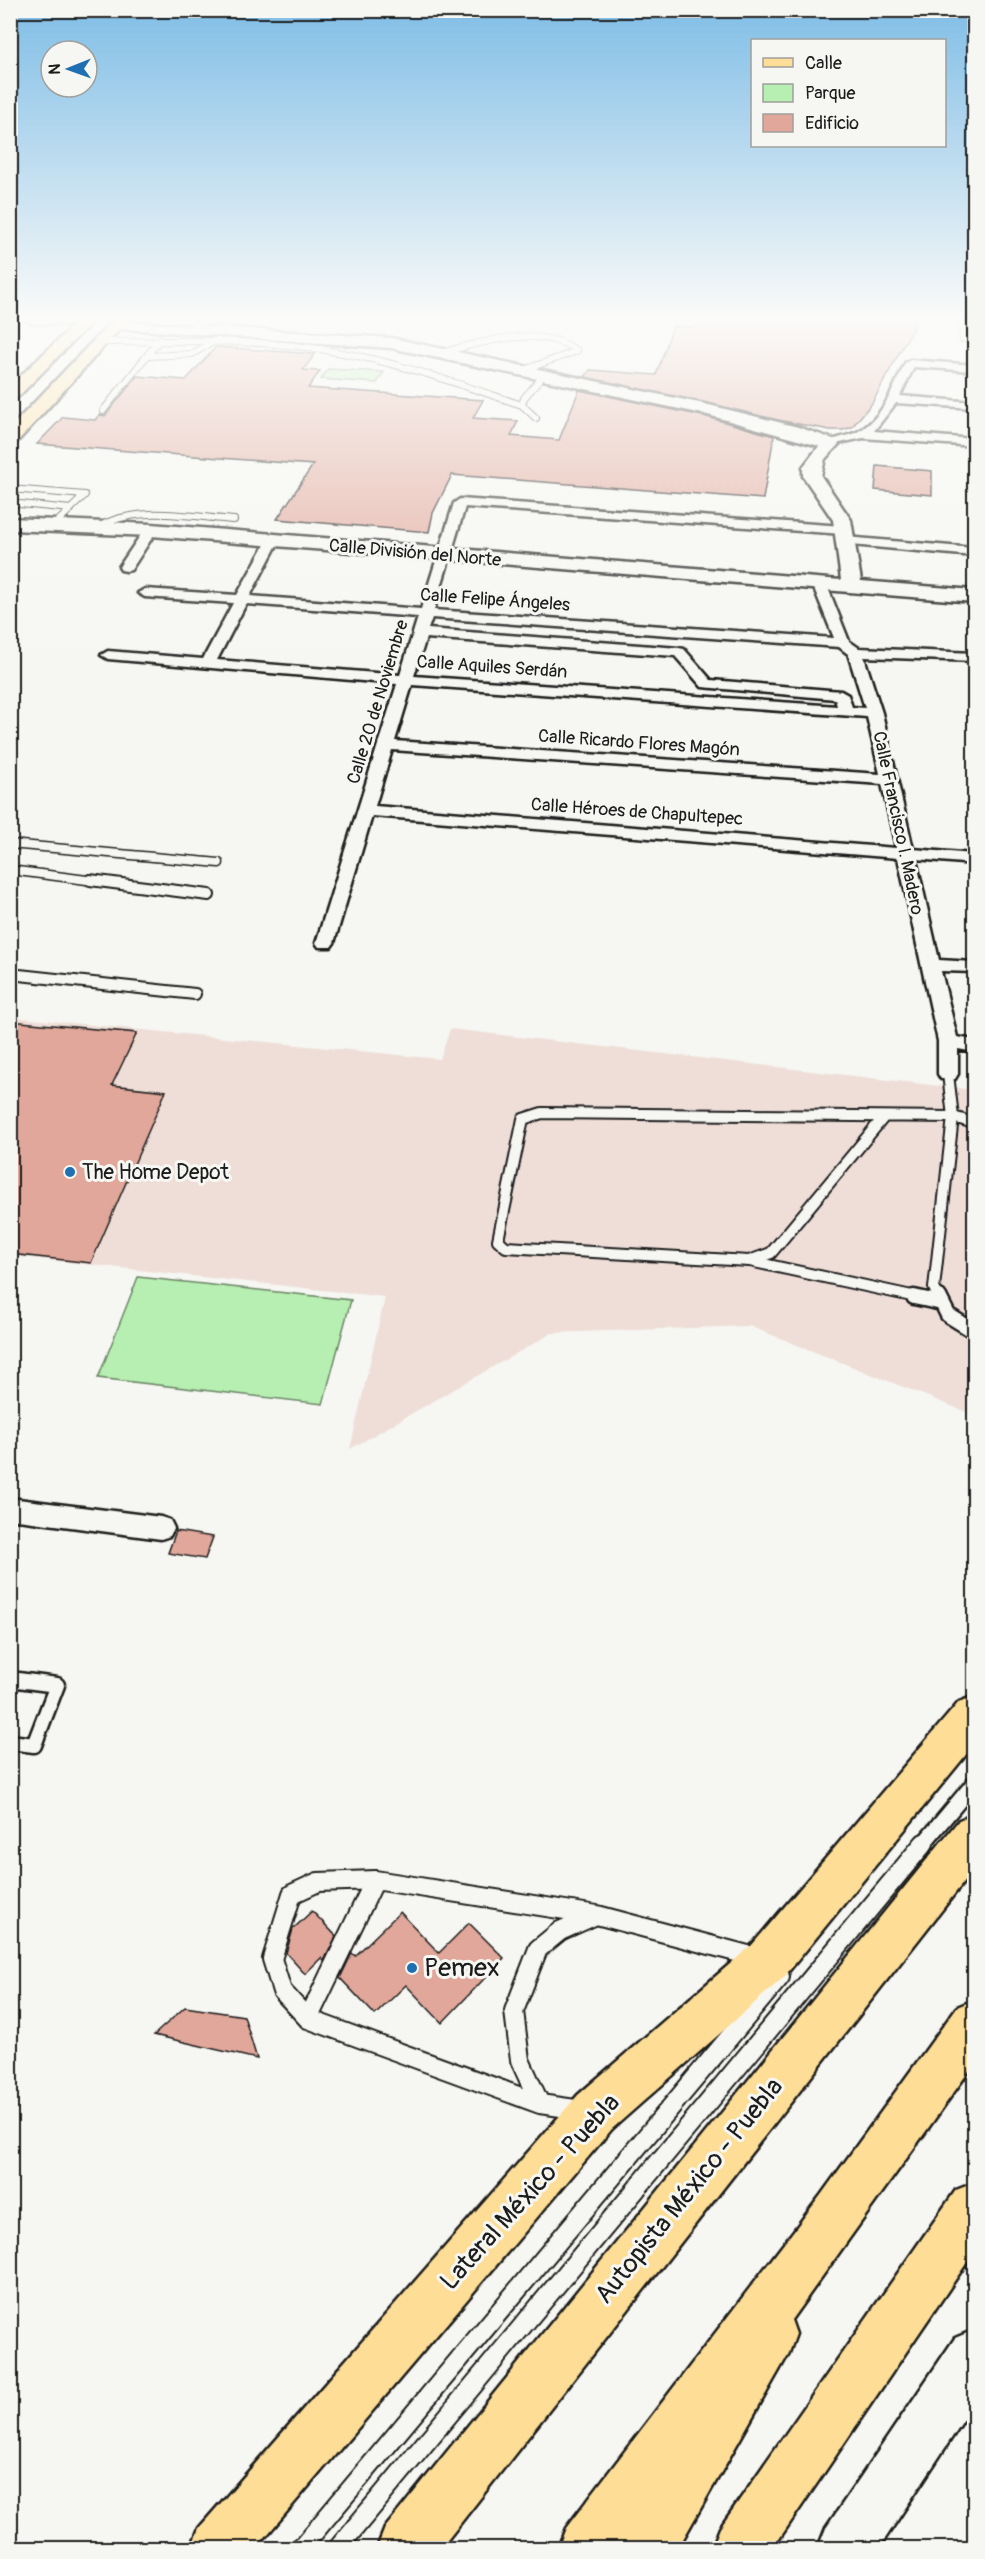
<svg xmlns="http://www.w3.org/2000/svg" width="985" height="2559" viewBox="0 0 985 2559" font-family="Pangolin,sans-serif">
  <rect width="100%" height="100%" fill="#f6f6f2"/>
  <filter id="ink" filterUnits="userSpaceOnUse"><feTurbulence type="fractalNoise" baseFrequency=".0167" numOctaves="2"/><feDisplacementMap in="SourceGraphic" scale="12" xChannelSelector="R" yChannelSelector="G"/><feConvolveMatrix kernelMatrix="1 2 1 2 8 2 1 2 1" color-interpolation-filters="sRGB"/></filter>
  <g filter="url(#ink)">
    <path fill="#efded8" d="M11,1017L440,1059L450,1029L974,1090V1415L749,1326L552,1333L350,1449L385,1297L11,1256Z"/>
    <path fill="#b7eeb1" stroke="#6a8566" stroke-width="1.5" d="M328,369L384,372L377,383L321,379Z
      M138,1277L351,1300L323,1404L98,1378Z"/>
    <path fill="#e0a79a" stroke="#1c1c1c" stroke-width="1.5" d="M697,320H917L872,403L852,427L843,430H830L778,420L585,377L590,370L656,375L673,326L695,327Z
      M216,347L315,354L303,370L320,371L308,388L483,400L473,418L518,421L511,436L559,440L579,390L707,417L774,436L763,499L452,475L433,513L429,532L277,519L313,465L37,444L63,417L95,420L99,415L105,416L137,376L186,380Z
      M877,466L932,471V495L875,490Z
      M10,1021L137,1033L112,1085L166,1091L91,1263L10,1254Z
      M176,1531L213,1537L205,1559L168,1553Z
      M312,1911L336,1936L324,1961L321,1958L305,1974L286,1953L293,1929Z
      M400,1912L439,1953L469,1923L504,1958L442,2023L406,1985L375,2015L340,1978L352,1953L355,1956Z
      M185,2007L244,2016L257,2059L154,2035Z"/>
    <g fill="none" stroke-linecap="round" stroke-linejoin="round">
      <defs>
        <path id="lane-far4" d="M962,320L963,339L974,340
          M187,328L208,320
          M100,342C179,341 259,338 337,352C401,363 461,385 522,405
          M437,354C478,343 539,323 577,351L521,371
          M147,356L192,354L217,340
          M103,411L160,339
          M536,418L522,405L524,398L543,376
          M10,489L85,495L53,526
          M10,503L71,509
          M97,528C134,504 192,517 234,520"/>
        <path id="lane-far3" d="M10,844L219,863
          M10,870L102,882"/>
        <path id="lane-far2" d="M90,880L209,895
          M10,974L195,994
          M883,1118L771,1253L749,1261L506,1247L498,1240L523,1119L542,1113L953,1117L948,1074
          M750,1261L921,1298
          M939,1298L934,1288L953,1117L974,1123"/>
        <path id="lane-far1" d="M914,1297L942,1303
          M939,1297L948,1315L974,1331
          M10,1679L57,1685L34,1745L10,1742
          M923,1844L974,1783"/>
        <path id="lane" d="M308,2019L375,1880
          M540,2104L520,2060L514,2011L538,1949L560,1931L596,1915
          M582,2110L540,2104L308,2019L282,1991L272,1959L292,1894L318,1882L375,1880L597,1915L755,1957
          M301,2548L780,1977
          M338,2548L924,1843"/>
        <path id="street" d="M26,320H89L90,322L85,325L31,323Z
          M910,360L974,365V371L914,367L900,396L974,402V408L896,403L874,431L974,439V446L863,438L826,446V442C836,438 848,436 857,432C882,420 894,387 905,363Z
          M460,499L843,526L849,530L843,534L465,507L434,610L834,638L812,583L819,579L826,583L849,641L859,648L974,653V661L864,657L882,713L913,849L974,854V864L916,859L939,960L974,962V972L941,971L957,1037L974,1040V1052L958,1049V1074L955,1079H941L938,1074V1041L898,858L372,816L334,943L331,947H319L316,943L397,684L108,659L101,655L108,651L203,659L233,603L145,597L138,593L145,589L237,595L267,541L273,537L279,541L250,596L421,609L454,503ZM246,604L418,617L400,675L217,660ZM432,618L839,647L848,654L865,708L852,707L848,695L841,691L711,680L684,649L679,648L428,629ZM426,638L675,656L702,687L835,699L837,706L414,676ZM412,685L867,717L880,774L395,741ZM392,750L882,784L896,848L375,806Z
          M151,526L157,530L131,570L126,571L121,570L119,567L146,527Z
          M845,537L974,548V556L840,544V538Z
          M10,1498L161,1517L170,1520L174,1528L170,1536L161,1539L10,1519Z"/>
        <path id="secondary" d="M116,321L391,338L709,405L798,427L836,440L839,444L825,459L821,476L851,520L861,581L974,590V602L151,536L10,530V518L151,524L841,580L833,520L803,476V467L819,446L708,415L391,348L111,328L109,325L111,322Z
          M974,2330V2404L879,2548H818L826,2528L955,2338Z"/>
        <path id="primary" d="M79,320H94L16,399L10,401V386Z
          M113,320H128L16,443L10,444V428Z"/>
        <path id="highway" d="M974,1696V1745L784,1977L612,2129L256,2548H191L199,2528L578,2095L752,1945L959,1702Z
          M974,1814V1869L441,2548H377L385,2528L959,1820Z
          M974,2000V2064L791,2320L796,2334L789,2353L678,2548H558L566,2528L821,2195L957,2007Z
          M974,2183V2252L773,2548H712L720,2528L956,2190Z"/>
      </defs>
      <use href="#lane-far4" stroke="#1c1c1c" stroke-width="8"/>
      <use href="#lane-far3" stroke="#1c1c1c" stroke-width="11"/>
      <use href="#lane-far2" stroke="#1c1c1c" stroke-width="14"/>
      <use href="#lane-far1" stroke="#1c1c1c" stroke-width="19"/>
      <use href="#lane" stroke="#1c1c1c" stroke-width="22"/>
      <use href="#street" stroke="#1c1c1c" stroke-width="5"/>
      <use href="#secondary" stroke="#1c1c1c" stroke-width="5"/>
      <use href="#primary" stroke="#1c1c1c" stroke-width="5"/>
      <use href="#highway" stroke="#1c1c1c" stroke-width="5"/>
      <use href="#lane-far4" stroke="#f6f6f2" stroke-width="6"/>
      <use href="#lane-far3" stroke="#f6f6f2" stroke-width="8"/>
      <use href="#lane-far2" stroke="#f6f6f2" stroke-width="10"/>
      <use href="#lane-far1" stroke="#f6f6f2" stroke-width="14"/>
      <use href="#lane" stroke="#f6f6f2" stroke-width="18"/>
      <use href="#street" fill="#f6f6f2" fill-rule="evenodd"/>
      <use href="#secondary" fill="#f6f6f2" fill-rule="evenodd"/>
      <use href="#primary" fill="#fede96" fill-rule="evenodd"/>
      <use href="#highway" fill="#fede96" fill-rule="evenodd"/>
    </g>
  </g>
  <linearGradient id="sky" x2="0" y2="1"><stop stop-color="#7fbde6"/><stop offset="0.47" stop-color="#fbfbf9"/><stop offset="1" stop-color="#fbfbf9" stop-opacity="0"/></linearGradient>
  <rect width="985" height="678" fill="url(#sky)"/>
  <g fill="#1f6fb2" stroke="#f6f6f2" stroke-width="2">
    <circle cx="70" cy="1172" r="6"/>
    <circle cx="412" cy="1968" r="6"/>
  </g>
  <g text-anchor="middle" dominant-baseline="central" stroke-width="6" stroke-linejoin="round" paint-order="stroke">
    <g font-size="18" fill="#1c1c1c" stroke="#f6f6f2">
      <text transform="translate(415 553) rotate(5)">Calle División del Norte</text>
      <text transform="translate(495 600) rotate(4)">Calle Felipe Ángeles</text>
      <text transform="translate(492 667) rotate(4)">Calle Aquiles Serdán</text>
      <text transform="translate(378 702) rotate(-73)">Calle 20 de Noviembre</text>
      <text transform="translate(639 743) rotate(4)">Calle Ricardo Flores Magón</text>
      <text transform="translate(637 812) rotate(4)">Calle Héroes de Chapultepec</text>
      <text transform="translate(898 823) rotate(78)">Calle Francisco I. Madero</text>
    </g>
    <g font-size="21" fill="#1c1c1c" stroke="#f6f6f2" text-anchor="start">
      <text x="82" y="1172">The Home Depot</text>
    </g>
    <g font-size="26" fill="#1c1c1c" stroke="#f6f6f2" text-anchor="start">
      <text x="424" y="1968">Pemex</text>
    </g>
    <g font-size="26" fill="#1c1c1c" stroke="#f6f6f2">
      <text transform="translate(689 2191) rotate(-51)">Autopista México - Puebla</text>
      <text transform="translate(530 2192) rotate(-48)">Lateral México - Puebla</text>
    </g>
  </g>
  <rect width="985" height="2559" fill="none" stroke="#f6f6f2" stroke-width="36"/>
  <rect x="18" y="18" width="949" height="2523" fill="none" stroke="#1c1c1c" stroke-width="2" filter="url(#ink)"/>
  <rect x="751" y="39" width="195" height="108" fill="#f6f6f2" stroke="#9f9f9c" stroke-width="1.5"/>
  <rect x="763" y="58" width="30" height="9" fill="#fede96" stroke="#9f9f9c" stroke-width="1.5"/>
  <text x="805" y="69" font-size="18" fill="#1c1c1c">Calle</text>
  <rect x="763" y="84" width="30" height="18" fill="#b7eeb1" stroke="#9f9f9c" stroke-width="1.5"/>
  <text x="805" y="99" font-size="18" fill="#1c1c1c">Parque</text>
  <rect x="763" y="114" width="30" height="18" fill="#e0a79a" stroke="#9f9f9c" stroke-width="1.5"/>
  <text x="805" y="129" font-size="18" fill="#1c1c1c">Edificio</text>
  <g transform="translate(69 69) rotate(269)"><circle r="28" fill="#f6f6f2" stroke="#9f9f9c" stroke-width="1.5"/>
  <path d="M0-4.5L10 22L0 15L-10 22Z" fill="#1f6fb2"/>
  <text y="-9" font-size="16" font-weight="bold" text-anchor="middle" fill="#1c1c1c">N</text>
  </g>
</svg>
